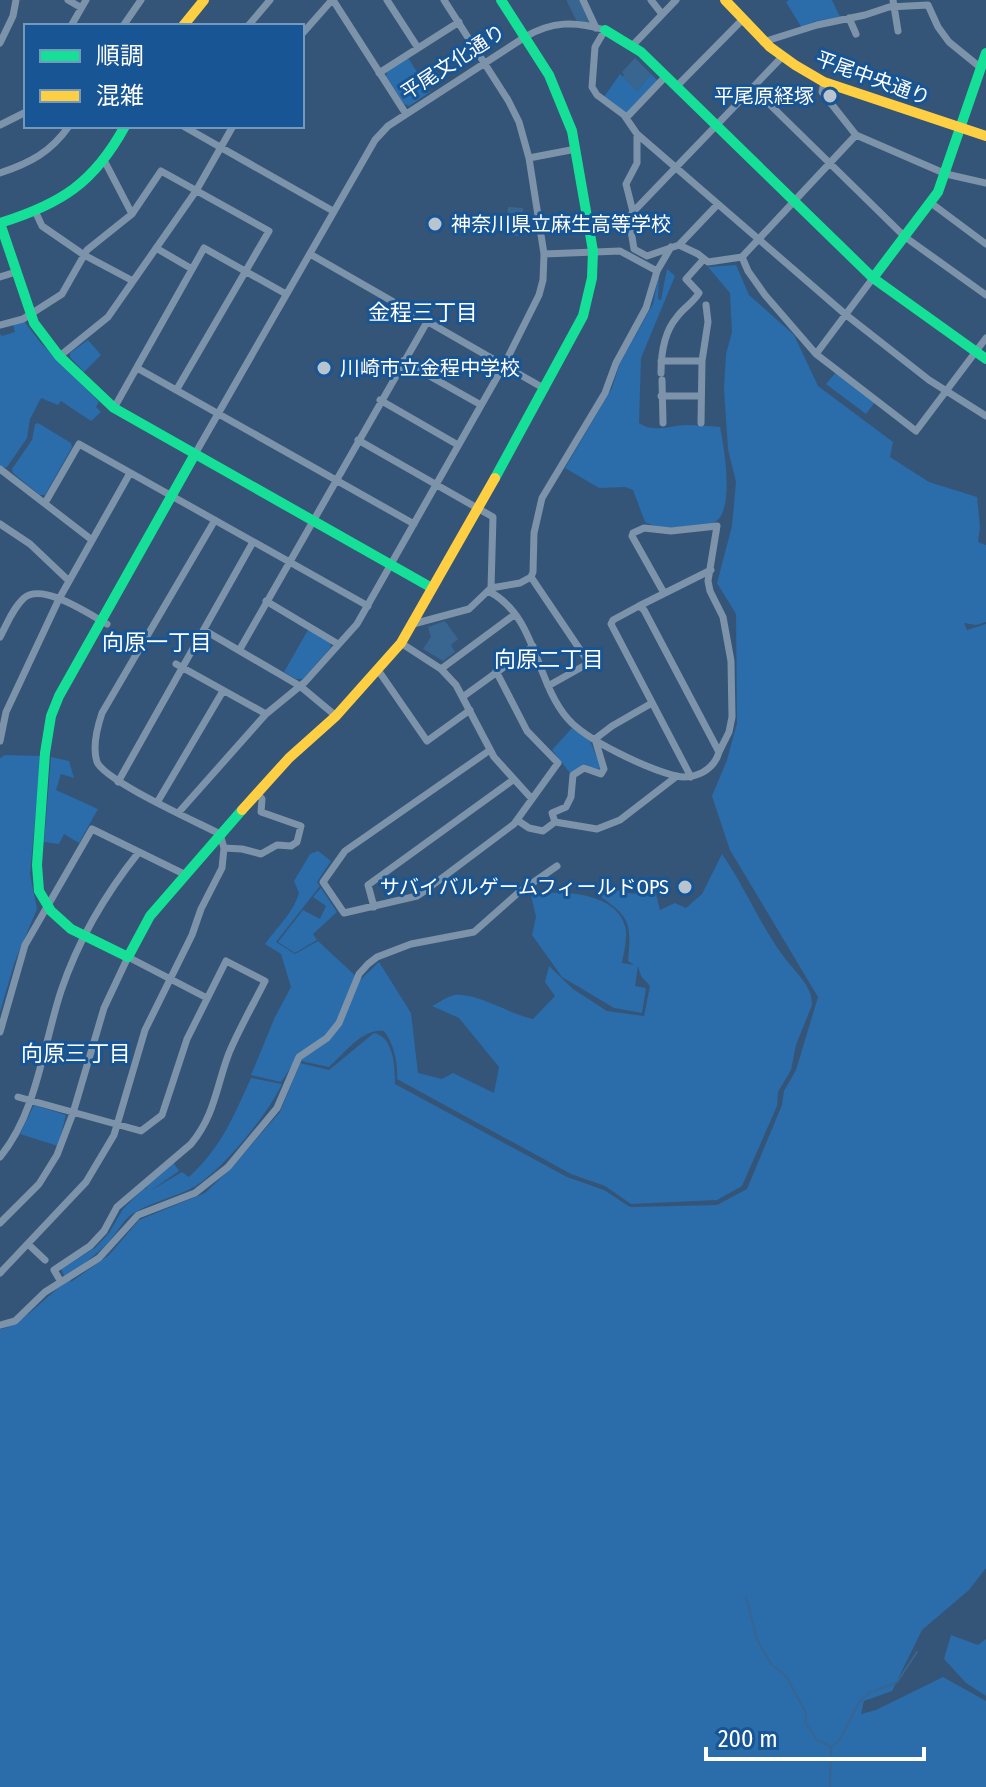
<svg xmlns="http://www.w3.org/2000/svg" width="986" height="1787" viewBox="0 0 986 1787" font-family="'Fira Sans Condensed','Noto Sans JP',sans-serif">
  <rect width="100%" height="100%" fill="#345577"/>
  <path fill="#2b6cab" d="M789,0H832L840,17L816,21L802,28L786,2Z
    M408,58L430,92L409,106L404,104L386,77L387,71Z
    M620,74L637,91L651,74L658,81L626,115L604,97Z
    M736,265L749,295L794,335L818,386L893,442L890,457L929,482L977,497L980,527L978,542L986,545V622L976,625L964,623L967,630L986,624V1568L969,1590L922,1630L892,1691L864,1701L861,1714L876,1710L943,1677L986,1701V1787H0V1329C18,1328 50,1293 67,1281L61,1269L95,1248L109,1233L123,1209L144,1188L147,1189L145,1186L173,1162L179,1171L150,1191L182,1172L189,1177C222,1147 233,1117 251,1078L282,1084C268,1114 223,1170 194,1187C176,1197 155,1201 137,1211C125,1217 120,1228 112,1238C101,1252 84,1263 70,1274L71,1282L109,1255L139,1220L205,1193L231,1168L280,1112L300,1063L329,1070L374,1033C394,1037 395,1067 395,1084L567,1177L604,1190L630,1207L717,1205L747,1189L782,1105L784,1091L796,1070L818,997L730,850L712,796L727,760L737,723L736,614L717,583L732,526L736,482L728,449L724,389L726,354L732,332L730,293L708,267Z
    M667,269L675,276L641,358L639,423C653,433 669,426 685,425C697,425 709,426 720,427C724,446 736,514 713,523C706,526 695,525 688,526C674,528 658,529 645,522L633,490L625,487L599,488L565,468L612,388L620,363L653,304L659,274L658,299L661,300Z
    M24,321L40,342L99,402L96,407L101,412L91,421L61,401L58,405L41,398L30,419L27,438L7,467L4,468L0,466V334L2,336L15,332L13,325Z
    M88,340L101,355L84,372L70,357V353Z
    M837,371L875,402L866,414L826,384Z
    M38,423L71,443L72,447L45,495H40L13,473L12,469L32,440L35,424Z
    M308,630L330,643L331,647L303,679H296L284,672Z
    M572,728L590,741L601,767L598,770L585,764L570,773L552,750Z
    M5,755L41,756L30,874L37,909L15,961L0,1012V758Z
    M51,757L69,761L74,778L61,774L56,790L98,809L79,843L64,834L59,844L44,842Z
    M318,851L331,861L317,882L320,886L276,942L295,954L318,941L360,980L379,962L411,1013L418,1073L442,1079L453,1073L494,1093L499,1067L459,1018L432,1006C439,1003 447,996 455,995C478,993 509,1014 533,1019L555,996L545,982L549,966L573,989L607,1011L644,1016L650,986L641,976L638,966L635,986L646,988L642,1013L614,1008L562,977L532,935L536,917L531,895C559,890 615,891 625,926C628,936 624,952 622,963L634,965L628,961C632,920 629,917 596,893C608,886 616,890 628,893C637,895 646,892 655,890L660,910L675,903L686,908L702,894L722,854C745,887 760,925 784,957C794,971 813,986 812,1005L796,1045L791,1070L778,1092L777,1106L742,1186L717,1200L631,1204L605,1186L571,1174L397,1079C398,1063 394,1044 384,1031C362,1028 344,1054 329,1067L296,1060L281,1082L251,1075L275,1017L291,987L281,954L265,944C277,927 293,913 299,893L294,881L310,854Z
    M321,888L337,912L313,934L317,940L295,953L278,942L303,910L320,919L326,906L313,897Z
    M34,1105L66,1115L58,1146L20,1134Z
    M951,1635L978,1645L986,1639V1696L966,1683L944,1659Z"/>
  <path fill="#396591" d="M635,58L651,74L637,91L622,77L624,75L622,72Z
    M508,207L523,208L521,236L506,235Z
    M445,621L458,639L451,645L455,652L443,661L423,649L431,637L428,627Z"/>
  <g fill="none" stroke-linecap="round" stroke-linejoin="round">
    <path stroke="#396591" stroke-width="2" d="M746,1597L757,1640L771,1664L786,1676L806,1713L805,1722L817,1740L831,1747L830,1787
      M831,1747L840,1739L859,1702L869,1693L897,1682L917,1652"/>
    <path stroke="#396591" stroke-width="14" d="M574,0L582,16L587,19"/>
    <path stroke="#7c93aa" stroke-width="7" d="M68,0L80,7
      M333,0L406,114
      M387,0L418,48
      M583,0L596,28
      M651,0L662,14
      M893,0L898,31
      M849,18L856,34
      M71,26L86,0
      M123,26L141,0
      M248,26L270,0
      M302,34L332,0
      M763,42L817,25L865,15L889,7L928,5L938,27L949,42L981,68
      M0,43L13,16L16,0
      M633,45L676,0
      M379,73L459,22
      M824,82L822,92L856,135L946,174L986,183
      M676,87L742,20
      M753,88L905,237L986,295
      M626,118L665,77
      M0,125L26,112
      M183,126L333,211
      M529,158L576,149
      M105,162L132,214
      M0,173C30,163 51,152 69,126
      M931,203L986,244
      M718,204L679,245L647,256L634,249L629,218L633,212L781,58
      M633,212L626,184L637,163V134
      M36,213L42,226L84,255L133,281
      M679,245L698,254L708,262L742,257L856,135
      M156,248L192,269
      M310,254L545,389
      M544,254L620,251L657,271
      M742,257L748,271L765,295L816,354L916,431L986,338
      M0,277L16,272
      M0,325L23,319L62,294L87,250L132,214L161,171L269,231L177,389
      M816,354L873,278
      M61,355L108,317L196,191L233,126
      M403,361L481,405
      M661,361H702
      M137,368L414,524
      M661,373C661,353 664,332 677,317C683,308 693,303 699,293L686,279L703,260
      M662,380L663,423
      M661,396H700
      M380,400L458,445
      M114,408L204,248L286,294
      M701,423L702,361L708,322L706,305
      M358,440L493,517L491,588
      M195,454L375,140L388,126L525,37C552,21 575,21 605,30L595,47L592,87L597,95L624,115L637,134L845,314L929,380L986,416
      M0,469L92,540
      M45,503L79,444L368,606
      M0,524L30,544L69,581
      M531,577L589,663L548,686
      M488,591C537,615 535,682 568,719C587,741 648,769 676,776C695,780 714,770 719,752L644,610L639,606L613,620L611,624L691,777
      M664,593L632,536L633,533L644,528L671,531L717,526L708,581L710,591L723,617L731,661L732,717L729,732L719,752
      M266,601L338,644
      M639,606L711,570
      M413,624L469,609L491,588L520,583L531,577L533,572L534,533L542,498L605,393L616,363L646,308L657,271L671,247
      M204,630L300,686L336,716
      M0,637C7,624 13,608 24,598C42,582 89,614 107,624
      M401,643L441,669L456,685L494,757L532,799
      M240,649L427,322
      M176,664L266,714
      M441,669L514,615
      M378,670L427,741L470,710
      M464,696L533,646
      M0,741L6,712L59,599L130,473
      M490,750L345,851L323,882L344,913L417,896L426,890L514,824L558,763L527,731L496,671
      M118,782L253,542
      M158,801L223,691
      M179,812L266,714L305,682L357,624L504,365L539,295L543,280L544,254L529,158L519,122L508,100L444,0
      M517,820L529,828L543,831L555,822L597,829L620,820L677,776
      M555,822L552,813L566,807L571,797L573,775L584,768L601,774L604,769L595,739L612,726L652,703
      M224,848L242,849L261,854L277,845L291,846L297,842L301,826L261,812L262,799L258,794
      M374,907L368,885L513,780
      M0,1032L25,945L92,829L184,874
      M18,1097L141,1131L162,1115L187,1039L226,961L265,981C253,1005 239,1029 229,1053C216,1087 215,1115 191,1144L117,1207L104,1231L90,1246L54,1270L61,1282
      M0,1157C37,1112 43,1046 61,991C78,941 106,893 139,852
      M0,1223L39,1184L57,1155L73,1113L104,1008L128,957L207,998
      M28,1244L45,1260
      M0,1273L86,1182L114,1135L145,1030L192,935L201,909L222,868L224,848L220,834C197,822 105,781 97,762C92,747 97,728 102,713L215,520
      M0,1325L15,1321L45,1292L99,1258L138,1215L195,1193L228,1167L277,1108L299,1057L327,1038L339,1023L359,974L368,964L377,957L411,944L474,932L518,893L557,866"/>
    <path stroke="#16e098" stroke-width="10" d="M605,30L641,52L873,278L986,359
      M0,223L34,323L59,356L114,408L432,588
      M0,223C61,204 94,183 125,126
      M873,278L938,192L986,53
      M195,454L59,696L51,716L45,753L37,865L39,891L51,911L71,929L128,957L150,916L242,810
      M495,478L583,316L592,278L593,251L572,131L549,75L501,0"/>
    <path stroke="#ffcf43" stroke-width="10" d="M725,0L770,47L795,65L824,82L986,136
      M183,26L204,0
      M242,810L289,758L336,716L401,643L495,478"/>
  </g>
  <g fill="#b8c4cf" stroke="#175594" stroke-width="3">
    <circle cx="830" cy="96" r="8"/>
    <circle cx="435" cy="224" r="8"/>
    <circle cx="324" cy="368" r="8"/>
    <circle cx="685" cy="887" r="8"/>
  </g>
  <g text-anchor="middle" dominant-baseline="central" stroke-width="6" stroke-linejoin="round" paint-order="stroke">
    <g font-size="20" fill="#fff" stroke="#175594">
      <text transform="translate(453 62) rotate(-33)">平尾文化通り</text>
      <text transform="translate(873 78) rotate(20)">平尾中央通り</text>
    </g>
    <g font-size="20" fill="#fff" stroke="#175594" text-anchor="end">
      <text x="814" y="96">平尾原経塚</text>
      <text x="451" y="224" text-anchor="start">神奈川県立麻生高等学校</text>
      <text x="340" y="368" text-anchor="start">川崎市立金程中学校</text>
      <text x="669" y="887">サバイバルゲームフィールドOPS</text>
    </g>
    <g font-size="22" fill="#fff" stroke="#175594">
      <text x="423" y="312">金程三丁目</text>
      <text x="157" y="642">向原一丁目</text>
      <text x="549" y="659">向原二丁目</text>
      <text x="76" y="1053">向原三丁目</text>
    </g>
  </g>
  <rect x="24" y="24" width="280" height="104" fill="#175594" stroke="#7499bf" stroke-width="2"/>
  <rect x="40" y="50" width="40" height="12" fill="#16e098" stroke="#7499bf" stroke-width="2"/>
  <text x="96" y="64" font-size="24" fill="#ffffff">順調</text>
  <rect x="40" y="90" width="40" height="12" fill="#ffcf43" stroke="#7499bf" stroke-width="2"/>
  <text x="96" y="104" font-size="24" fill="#ffffff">混雑</text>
  <path d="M706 1747v12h218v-12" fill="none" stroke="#ffffff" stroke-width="4"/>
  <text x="718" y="1747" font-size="24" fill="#ffffff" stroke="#175594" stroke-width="6" paint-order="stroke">200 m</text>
</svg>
